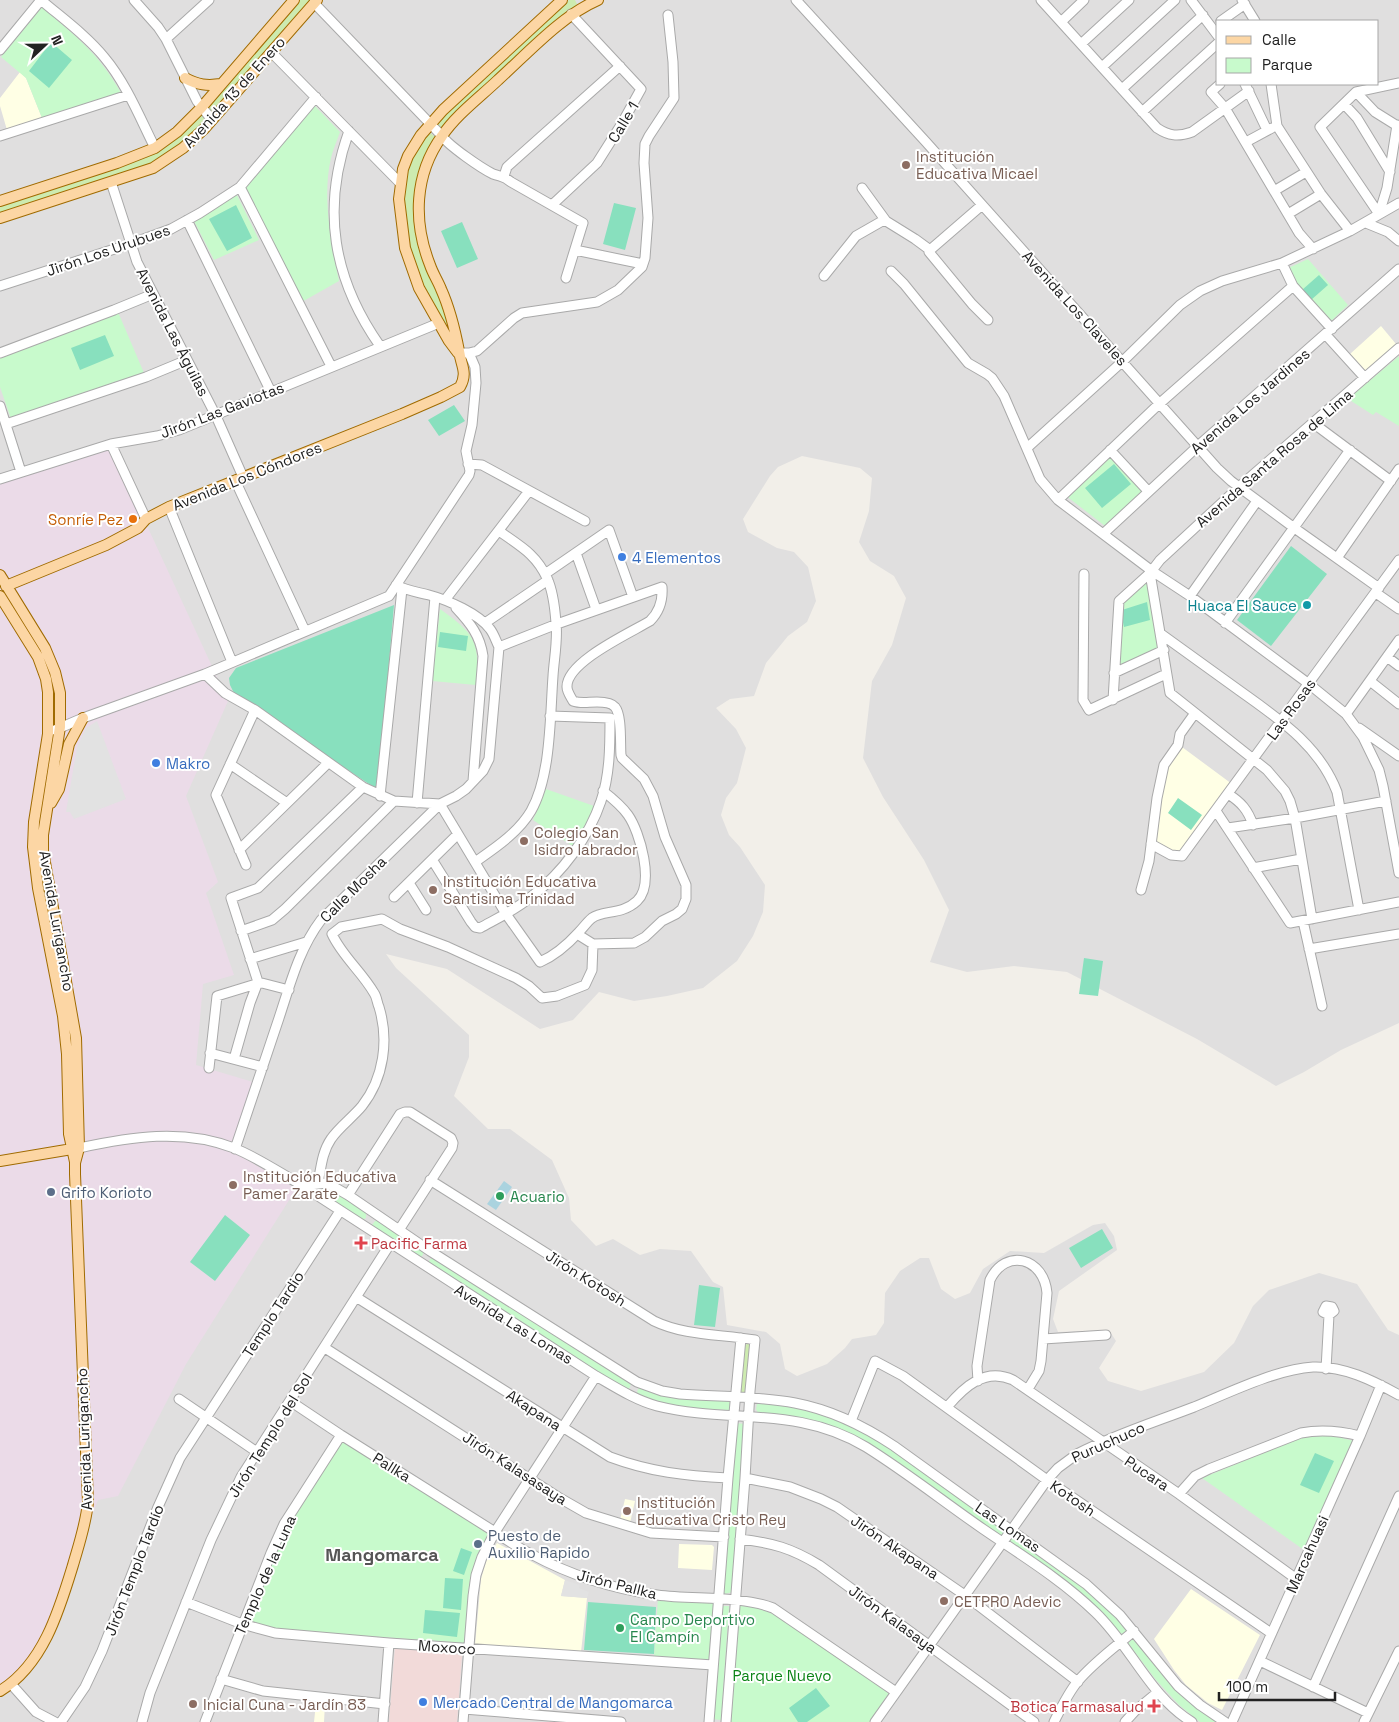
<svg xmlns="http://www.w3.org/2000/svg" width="1399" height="1722" viewBox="0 0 1399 1722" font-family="'Space Grotesk',sans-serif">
  <rect width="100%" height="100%" fill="#f2efe9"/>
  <path fill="#e0dfdf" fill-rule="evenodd" d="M0,0H1399V1023L1341,1050L1304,1072L1276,1086L1197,1039L1067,972L1014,966L967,972L930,962L949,910L924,860L883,797L863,758L872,681L892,645L906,598L894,576L870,561L859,542L869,511L872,478L860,468L802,456L778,467L770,476L743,519L748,532L777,548L794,552L808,567L816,601L807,622L788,636L766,663L754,696L730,699L716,708L736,729L746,748L737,783L726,798L721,815L729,835L740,847L765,885L763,912L753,936L737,961L703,988L667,996L634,1001L599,992L573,1020L540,1029L447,969L386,954L396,968L469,1035V1057L454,1096L488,1129H510L552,1160L569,1198L571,1220L596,1246L613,1239L640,1255L660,1249L691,1251L713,1282L723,1287L727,1325L766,1332L780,1344L785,1369L797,1376L827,1364L845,1348L852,1339L876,1335L884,1323L885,1293L900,1271L920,1258H929L941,1289L955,1299L970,1293L983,1269L1010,1251L1044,1253L1093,1225L1105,1223L1114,1236L1117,1250L1059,1291L1053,1319L1058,1332L1109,1330L1116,1341L1099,1368L1108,1381L1141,1391L1204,1372L1234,1343L1253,1306L1269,1290L1319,1273L1357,1284L1388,1330L1399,1335V1722H0ZM1218,21H1378V84H1218Z"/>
  <path fill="#f2dad9" d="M395,1647L462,1655L457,1722H389Z"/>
  <path fill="#ebdbe8" d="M109,449L149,530L228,701L186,796L218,882L206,893L234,975L203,984L196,1065L253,1082L232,1151L296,1189L186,1364L118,1496L98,1500L61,1595L40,1645L0,1693V480Z"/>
  <path fill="#ffffe5" d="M20,72L26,78L42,118L7,130L0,106V98Z
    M1381,326L1396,344L1366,371L1350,354Z
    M1182,747L1232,784L1181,854L1153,843L1167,766L1172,757Z
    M625,1499L635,1501L630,1523L620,1520Z
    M497,1543L565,1580L561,1596L587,1598L581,1652L475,1645L481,1579L487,1559Z
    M679,1544L712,1545L714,1547L712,1570L678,1568Z
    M1191,1589L1260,1635L1222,1710L1208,1703L1186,1685L1174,1670L1154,1639Z
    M316,1703L325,1704L324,1722H314Z"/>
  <path fill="#cdebb0" d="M299,0H312L212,114L207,109L208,105Z
    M569,0H575L577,4L576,6L444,127L440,128L437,125V121Z
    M201,115L206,120L198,132L154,163L0,214V204L118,167Z
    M429,132L437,138L421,165L418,176L415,198L448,311L455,343L427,297L410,256L402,194L406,171L417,149Z
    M51,737H55L41,826L54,931L50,932L37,868L38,825Z
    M750,1343L754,1348L751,1393L743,1395L740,1392L745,1345Z"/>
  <path fill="#c8facc" d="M42,7C74,35 99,53 121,93L42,118L26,78L1,57Z
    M315,106L340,132C337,141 333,149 331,158C322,196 331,244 339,281L300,303L243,189Z
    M237,195L259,240L214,260L194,221Z
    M1308,259L1348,305L1329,323L1294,284L1286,269Z
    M118,312L144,373L11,419L0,387V357Z
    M1399,356V426L1376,412L1373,415L1348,399Z
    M1110,454L1143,491L1105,526L1065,495Z
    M1147,581L1160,650L1119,669L1121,602Z
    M440,609C476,635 480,641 476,685L432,681Z
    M546,789L594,806L585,828L574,847L533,820Z
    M328,1187L366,1212V1218L362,1220L320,1193L321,1190Z
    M378,1220L424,1252L422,1256L418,1258L372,1229V1225L375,1221Z
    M432,1257L630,1380L631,1384L629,1389L625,1390L430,1265L429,1261Z
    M639,1387L730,1401L732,1402V1408L729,1410C711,1409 645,1408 637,1392Z
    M760,1402L781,1404L814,1412L850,1424L876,1439L1005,1529V1533L1003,1537H1000L907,1471L811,1421L777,1414L758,1413L756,1409L757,1404Z
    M735,1423L745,1424L732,1592L725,1594L723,1591Z
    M1330,1435L1354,1441L1304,1550L1202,1478L1300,1438Z
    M341,1439L491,1531L476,1558L469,1585L464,1643L273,1629L247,1623L289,1519Z
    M1012,1537H1017L1102,1601L1127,1630L1124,1634L1119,1633L1094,1606L1010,1545L1009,1541Z
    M658,1598L713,1603L716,1605L711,1660L708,1662L654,1657Z
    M721,1606H729L721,1720L712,1719Z
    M740,1606L756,1607L777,1616L795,1627L891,1695L873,1722H731Z
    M1133,1638L1136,1639L1186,1698L1200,1711L1219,1722H1200L1179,1705L1156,1680L1128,1643Z"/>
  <path fill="#88e0be" d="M51,42L72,60L49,88L29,71Z
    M614,203L636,208L625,250L603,244Z
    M236,205L252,238L227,251L209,219Z
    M462,222L478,259L457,268L441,231Z
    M1319,275L1328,285L1311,300L1302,290Z
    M105,335L114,356L80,370L71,348Z
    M454,405L465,421L439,436L428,420Z
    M1114,464L1131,484L1102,508L1085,488Z
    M1291,546L1327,574L1271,646L1237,620Z
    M1147,602L1150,620L1124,627L1121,613L1122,610Z
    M394,605L378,790L235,695L230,685L229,678L236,668Z
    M440,632L468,636L466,651L438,647Z
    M1178,798L1202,815L1191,830L1168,813Z
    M1084,958L1103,961L1098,996L1079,994Z
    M225,1215L250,1235L215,1281L190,1262Z
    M1102,1229L1113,1248L1081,1268L1069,1248Z
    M699,1285L720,1288L715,1327L694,1325Z
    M1315,1453L1334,1461L1319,1493L1300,1485Z
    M461,1548L472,1552L464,1575L453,1571Z
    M445,1578L463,1579L461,1610L443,1608Z
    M588,1602L656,1607L654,1654L584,1650Z
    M425,1610L460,1613L457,1637L423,1633Z
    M816,1688L830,1706L807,1722H798L789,1708Z"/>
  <path fill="#e2e2e2" d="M97,721L126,799L74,819L70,812H66L77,747L86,728Z
    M565,1580L580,1585L579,1588L589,1592L587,1598L561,1596Z"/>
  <path fill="#aad3df" d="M504,1181L512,1187L496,1210L487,1204Z"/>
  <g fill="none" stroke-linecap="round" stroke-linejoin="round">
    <defs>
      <path id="minor" d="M41,0C62,18 86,35 104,57C126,83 140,118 155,148
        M134,0L158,27L166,39L197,101L212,120
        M796,0L926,142L1217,468L1231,481L1293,527L1379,588
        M1041,0L1157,128C1169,136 1178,137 1192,132L1249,91
        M1191,0L1218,36
        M1242,0L1255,21
        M314,3L442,136C449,146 481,168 493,174C501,177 503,175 511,182L583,223L566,278
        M1221,21L1245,4
        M1061,22L1084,0
        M166,39L209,0
        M1081,44L1129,0
        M0,50L41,0
        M271,52L400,183
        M1102,67L1175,0
        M1220,84L1211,92L1225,108L1299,233L1313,249
        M1245,84L1267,130
        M1271,84L1277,126L1321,194L1350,231
        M1122,89L1203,15
        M1356,92L1375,112L1399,127
        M1344,104L1357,118L1390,172
        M1142,112L1218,43
        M349,131C321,209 333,279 380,346
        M0,136L128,95
        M1246,142L1272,128
        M504,176L507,167L620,66
        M111,182L137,262L216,416L243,477
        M240,187L331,366
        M862,188L886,221L915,239L930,250
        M1274,191L1306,172
        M552,205L597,163L621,125L641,89L571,14
        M982,205L930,250L929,252L972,304L988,320
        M1288,214L1321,194
        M1379,214L1320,127L1356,92L1399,83
        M1379,214L1387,188L1397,125
        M187,220L271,392
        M1366,223L1388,232L1399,241
        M575,250L643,264
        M1282,263L1293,286L1332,329
        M891,271L904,284L968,363L987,374L992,378L1004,396L1040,479L1058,500L1152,571L1190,596L1309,684L1346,714L1363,737L1379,770L1383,786L1399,873
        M824,276L856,236L884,220
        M0,286L130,244L171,229L200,213L240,187L316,97
        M1326,335L1365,378
        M0,353L114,310L153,294
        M464,353H469L477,351L514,318L522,313L597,302L618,290L642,267L645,258L648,218L644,163L645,144L649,136L674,98L673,62L668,15
        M0,406L21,472
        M1313,423L1391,481
        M6,424L146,377L187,360
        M111,444L146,519
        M1027,448L1123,361L1180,305L1200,291L1222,281L1282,263L1350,231L1399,203
        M1110,450L1148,491
        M468,464L482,465L585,521
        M0,479L111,444L157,436L179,430L439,323
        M235,480L305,631
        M1058,500L1159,404L1293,286
        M169,507L232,662
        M1103,534L1198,446L1399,269
        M576,553L596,609
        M1337,558L1399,469
        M545,574L609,530L633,597
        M1084,574L1083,700L1089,710L1166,674
        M1376,593L1399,609
        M1190,596L1257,501
        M445,600L529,491
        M456,608C470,623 480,635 483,656L473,781
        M485,623L548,580
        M1225,623L1350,450
        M1161,634C1187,653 1214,672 1240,691C1279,719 1319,745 1337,792L1359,910
        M499,647L557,624L662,587C663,601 659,612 650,621C630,633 566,662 567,687C567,692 571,697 573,701C581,704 588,702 597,702C602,702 611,702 615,707C622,715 620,744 621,755L622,758L644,779L653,796L665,837L686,885V899L682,909L676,914L662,921L645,937L634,943L593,944
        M1387,657L1399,666
        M1114,673L1164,650
        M205,674L225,693L255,710L363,787L394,801L440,804L456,796L466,789L483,771L489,759L499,647C496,641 494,634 490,629C479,614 448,600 429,595C418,592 407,591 396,585
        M1370,681L1399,704
        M1113,700L1119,601L1150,573
        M1346,714L1399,640
        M1359,728L1399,756
        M55,730L83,718L205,674L389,596L469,475L470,471L466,451L472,425L476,383L475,367L469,353
        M230,764L287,803
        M1228,794C1241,802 1248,810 1253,825
        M380,796L402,589
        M417,803L435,597
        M440,804L506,914L540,962C554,956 569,943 579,932C583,928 587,922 592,918C603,910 622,915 637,901C655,884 640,832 628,815C621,805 612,798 603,791
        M1216,811L1290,923L1399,902
        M1228,828L1295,818L1386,801
        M1151,844L1171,855L1182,856L1399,560
        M239,850L328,763
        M433,861L471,922L475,927L480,928C498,918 517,909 532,896C562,873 589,837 601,801C610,775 610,745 610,718L550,716
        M475,862C495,848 518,833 531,811C551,776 550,717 553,676C554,659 558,640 556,623C555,609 553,591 547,578C536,554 520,546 499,531
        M246,865L216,795L255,710
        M1253,868L1301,859
        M409,883L426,910
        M1141,890L1149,861L1157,798L1164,765L1178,745L1180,734L1195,713
        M394,897L458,834
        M1312,919L1295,818L1290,801L1285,791L1267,770L1170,693L1150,573L1160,560L1239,487L1399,348
        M1303,921L1322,1006
        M241,931L272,920L285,909L394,801
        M1309,949L1399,934
        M250,959L306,942
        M258,982L231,898L258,888L363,787
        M258,982L289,990
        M210,1053L263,1067
        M234,1059L250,1003L258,982
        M209,1068L217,996L256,984
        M79,1148C130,1137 183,1128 234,1148C256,1157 277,1171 298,1183L596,1376C615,1387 635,1400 657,1406C729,1424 797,1405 866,1447C906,1472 944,1502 983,1529C1021,1555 1062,1580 1095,1612C1131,1646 1150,1697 1192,1722
        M235,1149C250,1105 264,1062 279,1018C290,985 299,949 321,920L440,804
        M430,1180L654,1321C685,1336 721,1334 755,1340L750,1391L745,1478L726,1722
        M318,1183C321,1168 322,1152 331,1139C338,1128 353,1117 362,1106C384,1078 389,1040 379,1007C377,1003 377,997 374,993C362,972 342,956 332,934L341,927L382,919L400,929L448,947L516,978L529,986L542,998L557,996L585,985L592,970L593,944L577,934
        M300,1184L309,1185L327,1183L348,1195L430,1251L637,1382L662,1391L680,1394C718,1397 758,1396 795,1403C832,1410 864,1426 894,1446L1086,1584L1120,1615L1178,1686L1200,1705L1225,1722
        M348,1195L400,1114L405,1112H410L451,1138L453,1143L452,1148L399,1230
        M356,1297L610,1457C650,1472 686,1476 728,1478
        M1043,1339L1106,1335
        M325,1348L558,1497L586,1513L651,1533L724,1537
        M1326,1369L1329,1315L1334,1311L1332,1307L1326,1306L1323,1312L1329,1315
        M978,1381L977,1366L990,1280C1006,1247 1044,1258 1047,1293L1041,1361L1039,1371L1028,1389
        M179,1399L257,1452
        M290,1401L341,1435L495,1532
        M947,1407C964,1387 985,1367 1013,1380L1179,1494L1295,1578
        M851,1421L875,1361L903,1376L1047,1480L1271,1633
        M745,1478L790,1487L821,1499L837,1507L966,1596L1078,1682
        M1179,1494L1195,1476L1209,1469L1301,1433C1322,1429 1340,1431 1360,1436
        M495,1533C507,1539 518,1548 531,1554C570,1575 613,1589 657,1595C694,1600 739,1595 773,1608L896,1692
        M740,1539C773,1543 791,1548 819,1565L1034,1722
        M186,1602L242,1624L275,1633L389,1643L713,1665
        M1260,1661L1368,1713
        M221,1679L263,1691L385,1704
        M11,1684L36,1712L55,1722
        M1313,1687L1399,1496
        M464,1709L621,1722
        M61,1722L85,1687L102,1651L158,1507L180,1458L340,1211
        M142,1722L150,1693L211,1540L241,1477L390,1244
        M205,1722L271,1553L284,1524L341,1435
        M383,1722L389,1643
        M463,1722L473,1596L476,1575L482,1557L495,1532L596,1376
        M709,1722L728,1478L741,1338
        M875,1722L1047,1480L1058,1468L1077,1454C1114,1435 1155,1422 1194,1407C1228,1393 1277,1369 1313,1367C1344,1366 1372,1380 1399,1395
        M1054,1722C1061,1708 1068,1693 1078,1681C1094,1662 1115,1647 1134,1631
        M1125,1722L1135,1711L1158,1692
        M1232,1722L1360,1436L1381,1385
        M1364,1722L1399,1651"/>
      <path id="major" d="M185,78C198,85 207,86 221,84
        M0,201L117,163L155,148L177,132L201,108L294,0
        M0,218L153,168L183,148L204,129L317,0
        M458,353L449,341L419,288L405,248L399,199L403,169L408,156L421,135L443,110L562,0
        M0,575L45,648L55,672L60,693V727L43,835V851L76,1038L79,1148L75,1163V1174L88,1502C86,1524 79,1544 73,1565C59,1611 43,1665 0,1691
        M6,586L106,545L138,528L146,519L169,507L402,414L441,397L460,387C468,372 461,366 459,351C455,330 450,309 441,289C438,281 433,274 430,265C413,222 414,175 442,136C456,115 479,98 498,80C528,53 561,16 598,0
        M0,596L38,657L46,679L48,692V734L34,822L33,847L38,888L63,1016L67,1054L69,1134L75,1162
        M51,803L59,789L69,744L83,718
        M0,1161L78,1148"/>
    </defs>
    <use href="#minor" stroke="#a9a9a9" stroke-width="11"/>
    <use href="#major" stroke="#a06b00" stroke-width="12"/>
    <use href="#minor" stroke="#fff" stroke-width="9"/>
    <use href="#major" stroke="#fcd6a4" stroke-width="10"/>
  </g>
  <g fill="#8d6e63" stroke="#fff" stroke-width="2">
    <circle cx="906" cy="165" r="5"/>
    <circle cx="524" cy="841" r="5"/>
    <circle cx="433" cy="890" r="5"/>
    <circle cx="233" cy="1185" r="5"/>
    <circle cx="627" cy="1511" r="5"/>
    <circle cx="944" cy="1601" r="5"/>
    <circle cx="193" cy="1704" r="5"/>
  </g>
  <circle fill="#e8710a" stroke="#fff" stroke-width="2" cx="133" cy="519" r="5"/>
  <g fill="#3f7fe0" stroke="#fff" stroke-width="2">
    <circle cx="622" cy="557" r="5"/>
    <circle cx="156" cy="763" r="5"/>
    <circle cx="423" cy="1702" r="5"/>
  </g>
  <circle fill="#0f9aa8" stroke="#fff" stroke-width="2" cx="1307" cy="605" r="5"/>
  <g fill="#5c6f8a" stroke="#fff" stroke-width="2">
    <circle cx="51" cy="1192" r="5"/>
    <circle cx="478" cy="1544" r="5"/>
  </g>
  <g fill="#2e9e5b" stroke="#fff" stroke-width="2">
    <circle cx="500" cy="1196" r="5"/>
    <circle cx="620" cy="1628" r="5"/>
  </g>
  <g fill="#e0444e" stroke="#fff" stroke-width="2">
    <path d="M358.5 1235.5h5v5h5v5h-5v5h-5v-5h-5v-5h5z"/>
    <path d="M1151.5 1698.5h5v5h5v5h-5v5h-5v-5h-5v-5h5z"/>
  </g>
  <g text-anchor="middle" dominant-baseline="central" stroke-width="4" stroke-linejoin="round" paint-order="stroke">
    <g font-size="15" fill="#222" stroke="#fff">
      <text transform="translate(234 92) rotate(-48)">Avenida 13 de Enero</text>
      <text transform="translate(623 122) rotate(-59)">Calle 1</text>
      <text transform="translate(108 250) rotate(-19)">Jirón Los Urubues</text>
      <text transform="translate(1075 308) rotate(48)">Avenida Los Claveles</text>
      <text transform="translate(173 332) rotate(63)">Avenida Las Águilas</text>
      <text transform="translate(1250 401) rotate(-41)">Avenida Los Jardines</text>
      <text transform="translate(222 410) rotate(-21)">Jirón Las Gaviotas</text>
      <text transform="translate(1274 458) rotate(-41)">Avenida Santa Rosa de Lima</text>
      <text transform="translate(247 476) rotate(-22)">Avenida Los Cóndores</text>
      <text transform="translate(1291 709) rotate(-54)">Las Rosas</text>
      <text transform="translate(353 889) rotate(-45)">Calle Mosha</text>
      <text transform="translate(57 921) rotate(80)">Avenida Lurigancho</text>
      <text transform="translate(586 1278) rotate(32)">Jirón Kotosh</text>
      <text transform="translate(273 1314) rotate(-57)">Templo Tardio</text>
      <text transform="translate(514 1324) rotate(32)">Avenida Las Lomas</text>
      <text transform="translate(534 1410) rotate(33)">Akapana</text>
      <text transform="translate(270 1435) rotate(-58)">Jirón Templo del Sol</text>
      <text transform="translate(84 1439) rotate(-92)">Avenida Lurigancho</text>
      <text transform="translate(1108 1442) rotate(-24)">Puruchuco</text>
      <text transform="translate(392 1467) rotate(32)">Pallka</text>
      <text transform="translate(515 1468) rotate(33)">Jirón Kalasasaya</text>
      <text transform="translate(1147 1473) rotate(34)">Pucara</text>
      <text transform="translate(1073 1498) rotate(34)">Kotosh</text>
      <text transform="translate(1008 1527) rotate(35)">Las Lomas</text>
      <text transform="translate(895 1547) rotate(34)">Jirón Akapana</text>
      <text transform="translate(1307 1554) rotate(-66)">Marcahuasi</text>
      <text transform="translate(134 1570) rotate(-69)">Jirón Templo Tardío</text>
      <text transform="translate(265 1575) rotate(-66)">Templo de la Luna</text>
      <text transform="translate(617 1584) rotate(14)">Jirón Pallka</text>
      <text transform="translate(893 1619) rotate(36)">Jirón Kalasaya</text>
      <text transform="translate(447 1647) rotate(4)">Moxoco</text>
    </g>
    <g font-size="15" fill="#785e54" stroke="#fff" text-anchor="start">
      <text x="916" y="156">Institución<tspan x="916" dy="17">Educativa Micael</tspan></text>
      <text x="534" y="832">Colegio San<tspan x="534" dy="17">Isidro labrador</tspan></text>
      <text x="443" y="881">Institución Educativa<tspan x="443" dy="17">Santisima Trinidad</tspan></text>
      <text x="243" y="1176">Institución Educativa<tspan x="243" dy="17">Pamer Zarate</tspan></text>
      <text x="637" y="1502">Institución<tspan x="637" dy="17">Educativa Cristo Rey</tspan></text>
      <text x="954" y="1601">CETPRO Adevic</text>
      <text x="203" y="1704">Inicial Cuna - Jardín 83</text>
    </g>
    <g font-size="15" fill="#c56008" stroke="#fff" text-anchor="end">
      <text x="123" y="519">Sonríe Pez</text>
    </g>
    <g font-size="15" fill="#366cbe" stroke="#fff" text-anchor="start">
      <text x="632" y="557">4 Elementos</text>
      <text x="166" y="763">Makro</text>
      <text x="433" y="1702">Mercado Central de Mangomarca</text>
    </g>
    <g font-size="15" fill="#0d838f" stroke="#fff" text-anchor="end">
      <text x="1297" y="605">Huaca El Sauce</text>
    </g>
    <g font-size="15" fill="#4e5e75" stroke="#fff" text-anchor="start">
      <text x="61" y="1192">Grifo Korioto</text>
      <text x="488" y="1535">Puesto de<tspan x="488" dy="17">Auxilio Rapido</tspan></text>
    </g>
    <g font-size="15" fill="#27864d" stroke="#fff" text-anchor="start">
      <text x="510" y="1196">Acuario</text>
      <text x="630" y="1619">Campo Deportivo<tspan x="630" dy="17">El Campín</tspan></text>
    </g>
    <g font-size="15" fill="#be3a42" stroke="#fff" text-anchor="start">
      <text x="371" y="1243">Pacific Farma</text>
      <text x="1144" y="1706" text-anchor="end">Botica Farmasalud</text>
    </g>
    <g font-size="15" fill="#0c8416" stroke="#fff">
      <text x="782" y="1675">Parque Nuevo</text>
    </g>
    <g font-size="18" font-weight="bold" fill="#555" stroke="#fff">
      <text x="382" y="1554">Mangomarca</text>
    </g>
  </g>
  <rect x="1216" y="20" width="162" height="65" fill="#ffffff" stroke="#a7a7a7"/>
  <rect x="1226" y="36" width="25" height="8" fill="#fcd6a4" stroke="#a7a7a7"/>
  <text x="1262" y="45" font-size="15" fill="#222222">Calle</text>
  <rect x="1226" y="58" width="25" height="15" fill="#c8facc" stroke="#a7a7a7"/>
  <text x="1262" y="70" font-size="15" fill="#222222">Parque</text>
  <g transform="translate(45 45) rotate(68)" stroke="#ffffff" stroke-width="4" paint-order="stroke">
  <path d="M0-4L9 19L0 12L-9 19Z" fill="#222222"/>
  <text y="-8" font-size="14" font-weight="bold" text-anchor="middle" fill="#222222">N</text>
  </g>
  <path d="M1219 1692v8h116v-8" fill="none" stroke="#222222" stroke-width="2.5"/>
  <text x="1226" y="1692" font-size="15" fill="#222222" stroke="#ffffff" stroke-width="4" paint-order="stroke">100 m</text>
</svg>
